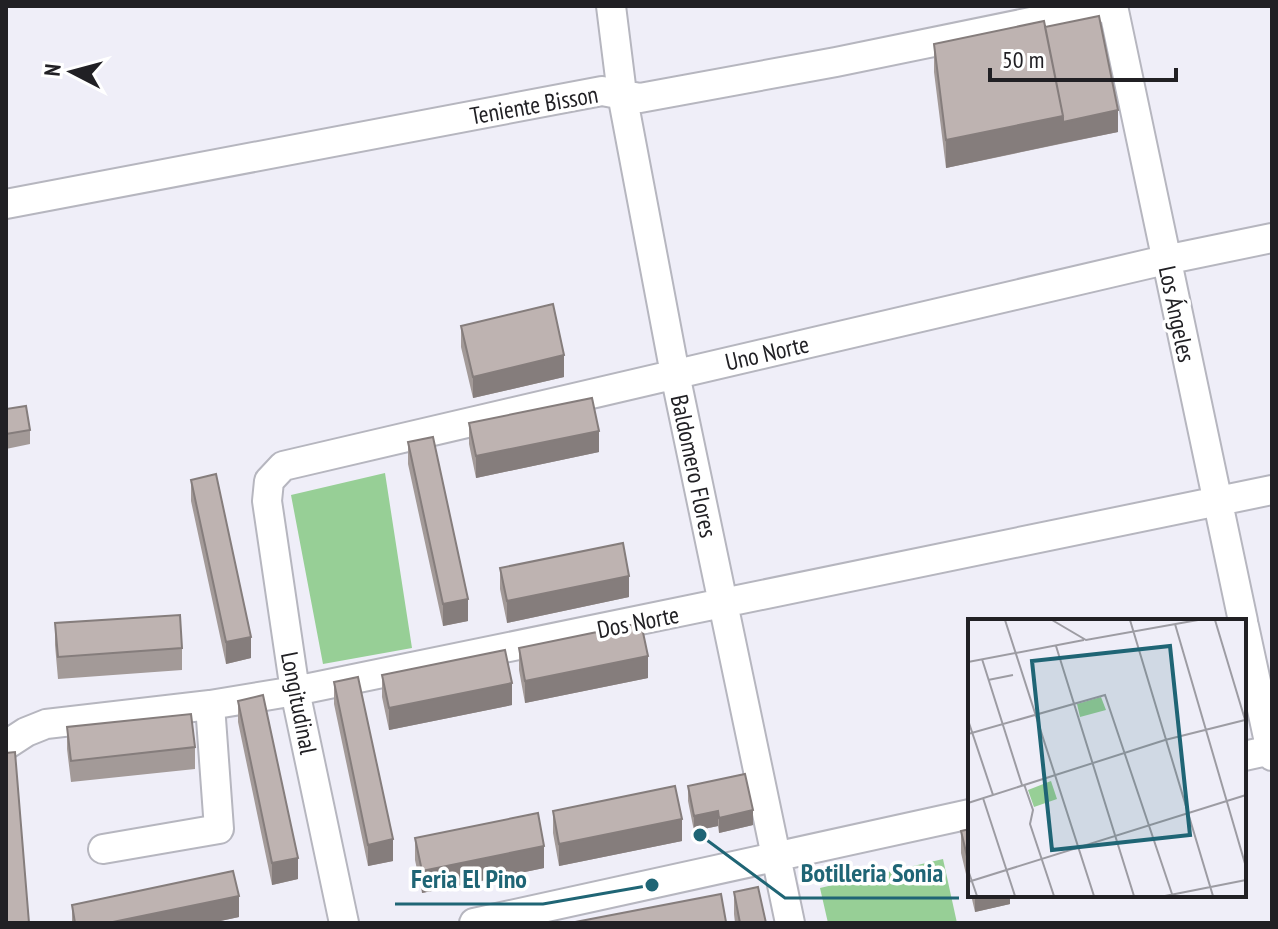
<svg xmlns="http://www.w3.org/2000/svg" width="1278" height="929" viewBox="0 0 1278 929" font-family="'PT Sans Narrow',sans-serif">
  <rect width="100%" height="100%" fill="#efeef8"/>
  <path fill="#97cf96" d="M385,473L412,648L323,664L291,495Z
    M943,859L957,923H828L820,888Z"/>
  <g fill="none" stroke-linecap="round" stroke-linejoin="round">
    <defs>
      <path id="minor" d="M611,6L622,94L675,374L790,923
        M1113,6L1243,621
        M6,204L602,91L640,98L836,62L1109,6
        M1244,626L1272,756
        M6,745L26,732L46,724L210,705L295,691L1272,490
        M1244,756L1272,750
        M103,849L219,829L210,705
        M344,923L295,691L267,501L269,481L283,466L1165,260L1272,238
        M474,923L970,814"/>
    </defs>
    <use href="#minor" stroke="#b6b6bf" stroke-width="32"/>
    <use href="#minor" stroke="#fff" stroke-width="28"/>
  </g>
  <path fill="#a39a98" d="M1045,27L1118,132L946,168L934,72V44Z
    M461,326L564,377L473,398L461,347Z
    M6,409L30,430V444L6,449Z
    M469,423L599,452L476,478L469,444Z
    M408,442L468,621L443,626L408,464Z
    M191,480L251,658L226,664L191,501Z
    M500,568L629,597L507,623L500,589Z
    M55,623L182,648V670L58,679L55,645Z
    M519,648L648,678L525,703L519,670Z
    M382,675L512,705L389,730L382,697Z
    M334,682L393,861L368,866L334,704Z
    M238,701L298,879L272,885L238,722Z
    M67,727L195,747V769L71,782L67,749Z
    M688,786L753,825L719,833L718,826L694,831L688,801Z
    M553,811L682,841L559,866L553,833Z
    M970,829V891L961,853V831Z
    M415,838L544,868L422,893L415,860Z
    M734,892L766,923H735L734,914Z
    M971,895H1010V904L975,912Z
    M72,905L239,917L211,923H72Z"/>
  <path fill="#857d7c" d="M1118,110V132L1063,143V122Z
    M1063,116V143L946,168V140Z
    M564,355V377L473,398V377Z
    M599,431V452L476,478V456Z
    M629,576V597L507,623V601Z
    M468,599V621L443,626V604Z
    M251,637V658L226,664V642Z
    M648,656V678L525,703V681Z
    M512,683V705L389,730V708Z
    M753,810V825L719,833V818Z
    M718,811V826L694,831V816Z
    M682,819V841L559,866V844Z
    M393,839V861L368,866V845Z
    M544,846V868L422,893V871Z
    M298,858V879L272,885V863Z
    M975,895H1010V904L975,912Z
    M1025,895H1041L1025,898Z
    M239,896V917L211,923H108Z"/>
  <path fill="#beb3b1" stroke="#857d7c" stroke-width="2" d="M1099,16L1118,110L1063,122V116L1045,27Z
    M1044,21L1063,116L946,140L934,44Z
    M553,304L564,355L473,377L461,326Z
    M592,398L599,431L476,456L469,423Z
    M26,406L30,430L6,434V409Z
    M433,437L468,599L443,604L408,442Z
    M216,474L251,637L226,642L191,480Z
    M623,543L629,576L507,601L500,568Z
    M180,615L182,648L58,657L55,623Z
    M641,623L648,656L525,681L519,648Z
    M505,650L512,683L389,708L382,675Z
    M358,677L393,839L368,845L334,682Z
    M263,695L298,858L272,863L238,701Z
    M191,714L195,747L71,761L67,727Z
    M15,752L29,923H6V753Z
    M745,774L753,810L719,818L718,811L694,816L688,786Z
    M675,786L682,819L559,844L553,811Z
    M538,813L544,846L422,871L415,838Z
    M970,829V869L961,831Z
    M233,871L239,896L108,923H75L72,905Z
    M758,887L766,923H740L734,892Z
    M721,894L726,922L570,923Z"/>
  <g text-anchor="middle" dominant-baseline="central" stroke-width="7" stroke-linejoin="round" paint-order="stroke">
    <g font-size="24" fill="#212024" stroke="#fff">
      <text transform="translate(534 105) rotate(-10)">Teniente Bisson</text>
      <text transform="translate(1177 314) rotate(78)">Los Ángeles</text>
      <text transform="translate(767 353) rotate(-13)">Uno Norte</text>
      <text transform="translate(694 466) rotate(78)">Baldomero Flores</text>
      <text transform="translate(638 622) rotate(-11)">Dos Norte</text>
      <text transform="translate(299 703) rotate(79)">Longitudinal</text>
    </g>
  </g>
  <g transform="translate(968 619)">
    <rect width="278" height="278" fill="#efeef8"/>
    <path d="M133,78L138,91L112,98L109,85ZM83,162L89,180L66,188L60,171Z" fill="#97cf96"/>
    <path fill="none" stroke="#9d9ca3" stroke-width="2" d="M37,1L126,277M84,1L118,21L230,1M162,1L245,277M247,1L278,104M207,5L278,248M88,27L166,277M14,40L54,166M0,43L116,21M20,61L45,56M0,101L25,176M0,115L137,76L204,275M56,165L65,191L62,205L86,277M15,179L47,277M0,184L197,121L277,101M0,251L9,277M0,263L278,176M197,277L278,261"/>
    <path fill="#1f6575" fill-opacity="0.15" stroke="#1f6575" stroke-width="4" d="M202,27L222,216L84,231L64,42Z"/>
    <rect width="278" height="278" fill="none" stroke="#212024" stroke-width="4"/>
  </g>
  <path fill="none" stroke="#1f6575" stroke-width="3" d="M700 835L785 898H959M652 885L543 904H395"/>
  <g fill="#1f6575" stroke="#fff" stroke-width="3">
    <circle cx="700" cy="835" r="8"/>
    <circle cx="652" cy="885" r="8"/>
  </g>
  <g font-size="26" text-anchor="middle" font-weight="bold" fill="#1f6575" stroke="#fff" stroke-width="7" stroke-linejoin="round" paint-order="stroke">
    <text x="872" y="882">Botilleria Sonia</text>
    <text x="469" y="888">Feria El Pino</text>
  </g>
  <rect width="1278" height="929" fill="none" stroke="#212024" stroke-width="16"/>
  <g transform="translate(72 72) rotate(276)" stroke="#ffffff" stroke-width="6" paint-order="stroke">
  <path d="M0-6L14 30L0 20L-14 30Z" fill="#212024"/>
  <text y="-12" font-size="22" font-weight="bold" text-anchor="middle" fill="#212024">N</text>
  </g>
  <path d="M990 68v12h186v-12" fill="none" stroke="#212024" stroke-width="4"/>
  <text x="1002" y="68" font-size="24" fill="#212024" stroke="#ffffff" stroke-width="6" paint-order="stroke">50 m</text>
</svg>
